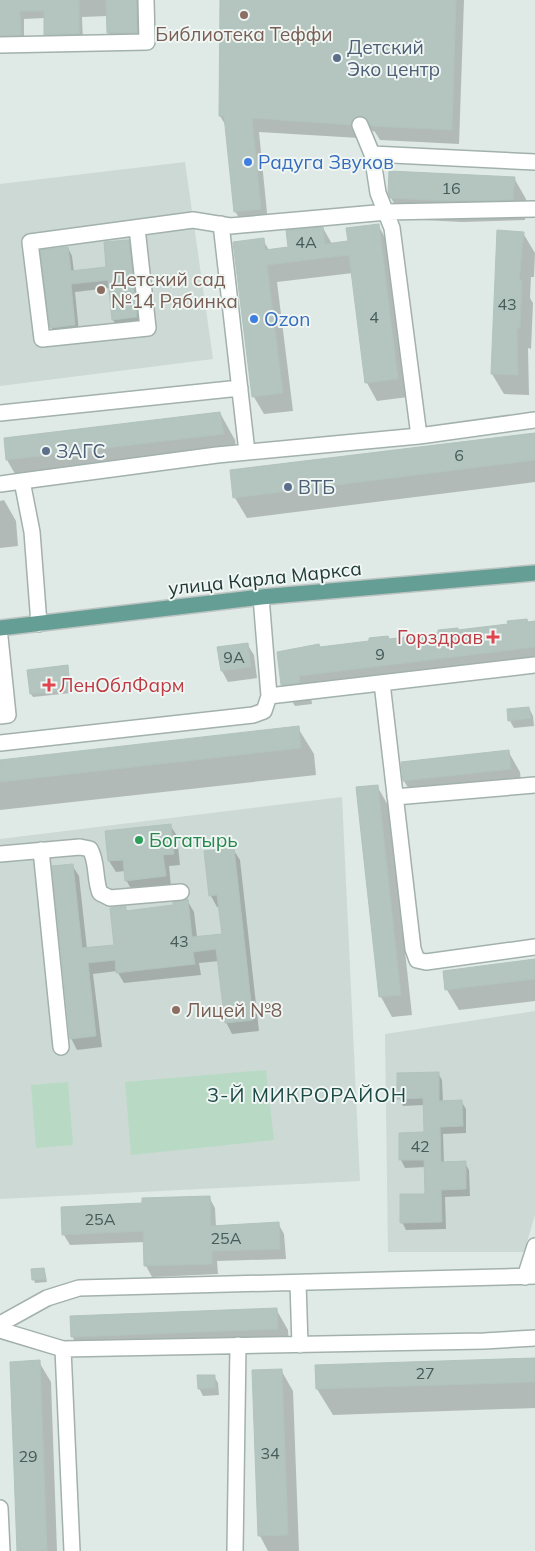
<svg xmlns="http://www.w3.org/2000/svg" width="535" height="1551" viewBox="0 0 535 1551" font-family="Mulish,sans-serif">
  <rect width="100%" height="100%" fill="#dfe9e6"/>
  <path fill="#cdd9d5" d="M185,162L213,359L0,386V184Z
    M342,797L360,1181L0,1199V839Z
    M535,1011V1215L524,1252H388L385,1034Z"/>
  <path fill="#b8dac5" d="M266,1070L274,1140L131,1155L125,1082Z
    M68,1082L73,1145L36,1148L31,1085Z"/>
  <path fill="#0003" d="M0,0H139L141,40L113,41L108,33V16L82,17L83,41L50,42L45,34V18L24,19V42L0,45Z
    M221,0H464L459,144L380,140L375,132L369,129L359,138L259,132L268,223L243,225L235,211L226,126L220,116Z
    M514,178L526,199L525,220L462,222L403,219L391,198Z
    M378,225L388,243L408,397L377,401L367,383L353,273L277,282L293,411L264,414L254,397L263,240L269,250L289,248L323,228L332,244L349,242Z
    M523,233L535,253L534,277H531L530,298L533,303L531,349L528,348L529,395L504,394L492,374Z
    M128,241L132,248L141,325L118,327L113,320L110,288L75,292L79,332L56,335L51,327L68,248L72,256L74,272L108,268Z
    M220,413L235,440L238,460L22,486L7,460Z
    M535,434V482L247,518L235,498Z
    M4,500L16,521L18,546L0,548V501Z
    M535,622V669L311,698L312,704L295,706L282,685L320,648Z
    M247,644L254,655L257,678L228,682L222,671Z
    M67,667L71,693L33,697L31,694Z
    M529,708L533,716L534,726L514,728L510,721Z
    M298,728L314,754L316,775L0,810V761Z
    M508,751L520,772L522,790L416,801L404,781Z
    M377,786L389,807L412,1015L392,1017L381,997Z
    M170,825L177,836L180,865L169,866L171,887L133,892L126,880L125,871L116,872L109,861L106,832Z
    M233,849L240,860L259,1031L232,1034L226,1022L219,961L199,963L201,975L124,983L117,971L93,974L102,1047L77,1050L71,1038L72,865L79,876L87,949L115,946L125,908L128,912L175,907L187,900L194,912L197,937L223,935L220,907H217L211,896Z
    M535,961V1001L459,1010L447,990L444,972Z
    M438,1073L442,1080L443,1102L461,1101L466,1109V1133L443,1134L444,1163H465L469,1170L470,1196L445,1197L446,1229L406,1230L402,1222L426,1195V1167L405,1168L401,1160L400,1134L425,1133L424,1105L403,1106L399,1098Z
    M209,1197L215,1208L216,1227L278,1223L284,1234L286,1259L217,1261L218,1274L152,1277L146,1266L145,1242L70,1245L64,1235Z
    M44,1269L47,1282L35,1283L34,1280Z
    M276,1309L288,1330L289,1349L84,1357L72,1336Z
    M535,1359V1408L333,1415L317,1389Z
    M39,1362L51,1382L57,1551H18Z
    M281,1370L293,1391L299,1551H268L260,1536Z
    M214,1376L218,1383L219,1395L203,1396L199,1388Z"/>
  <path fill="#b4c4bf" stroke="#b1c3bd" d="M0,0H79V34L44,35V11H20L21,35L0,36Z
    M106,0H136L137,33H107Z
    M220,0H456L452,130L370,126L366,118L361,116L353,119L351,125L252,118L261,209L234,212L224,116H219Z
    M389,171L515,177L513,200L450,201L390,198L388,193Z
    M379,224L398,379L365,383L349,255L267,265L283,393L252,397L233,242L264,238L265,250L288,247L286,230L323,227L325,244L348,241L346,228Z
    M497,230L524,232L519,280L522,281L520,328H517L518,375L491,374Z
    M129,240L137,317L112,320L108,280L71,284L75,325L50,328L40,250L68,247L71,271L106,267L104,242Z
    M220,412L224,434L6,460L4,438Z
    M535,433V460L233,498L230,470Z
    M527,619L528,622L535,621V647L299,676L300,683L281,685L277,652L319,644L320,647L369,641V638L388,636L389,639L438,633V630L458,628V630L508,624L507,621Z
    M248,643L251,667L221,671L217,647Z
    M68,665L70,690L30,694L27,670Z
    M529,707L531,718L508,721L507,709Z
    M299,726L301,748L0,782V760Z
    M509,750L511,769L403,781L401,762Z
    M378,785L401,995L379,997L356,787Z
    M171,824L174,854L163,855L166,876L125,881L123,860L108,861L105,831Z
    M234,848L253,1020L225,1023L216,949L193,952L195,964L116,973L115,960L88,963L96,1036L70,1039L52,866L73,864L82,948L114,945L110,908L126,906V911L173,905V902L188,899L192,937L222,934L217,895L209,896L204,851Z
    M535,959V979L445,990L443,971Z
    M439,1072V1101L462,1100L463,1126L440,1127L441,1162L466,1161V1189L441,1190L442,1222L400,1223V1194H425L424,1160H399V1133L424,1132L423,1098L397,1099V1073Z
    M210,1196L211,1226L279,1222L280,1249L212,1251V1264L144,1266L143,1231L62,1235L61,1207L142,1203V1198Z
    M44,1268L46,1279L32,1280L31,1269Z
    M277,1308L278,1329L71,1337L70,1316Z
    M535,1358V1382L316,1389L315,1365Z
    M40,1360L47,1551H17L10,1362Z
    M282,1369L288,1535L258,1536L252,1370Z
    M197,1375H215V1388L198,1389Z"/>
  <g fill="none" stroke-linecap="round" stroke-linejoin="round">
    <defs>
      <path id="minor" d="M0,45L147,42L146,0
        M372,154L535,162
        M221,224L247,452
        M137,228L148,328L42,339L30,242L193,220L230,226L387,212L535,209
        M0,413L240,388
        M419,436L535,420
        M0,484L22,481
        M39,624L32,532L22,481L217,455L419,436L392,228L378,193L372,154L360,125
        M0,637L8,715L0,716
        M382,683L413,949L417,960L426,962L535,947
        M269,696L535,665
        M0,743L253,715L264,711L269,696L261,597
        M395,797L535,785
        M41,850L61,1047
        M0,854L80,847L90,849C98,863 94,878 100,893L110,898L181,892
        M525,1277L535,1246
        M298,1283L300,1345
        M0,1324L47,1298L79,1288L535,1276
        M0,1330L63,1349L484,1341L535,1338
        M63,1349L72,1551
        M0,1508L2,1551
        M235,1551L238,1345"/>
      <path id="major" d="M0,628L261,597L535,573"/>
    </defs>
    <use href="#minor" stroke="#a2b1ad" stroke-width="18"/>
    <use href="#major" stroke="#bcc4c2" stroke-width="18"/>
    <use href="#minor" stroke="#fff" stroke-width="15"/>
    <use href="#major" stroke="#649e95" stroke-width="15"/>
  </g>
  <g fill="#8d6e63" stroke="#eff6f3" stroke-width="2">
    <circle cx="244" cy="15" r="5"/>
    <circle cx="101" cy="290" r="5"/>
    <circle cx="176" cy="1010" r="5"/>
  </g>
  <g fill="#5c6f8a" stroke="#eff6f3" stroke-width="2">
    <circle cx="337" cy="58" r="5"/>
    <circle cx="46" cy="451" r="5"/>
    <circle cx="288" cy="487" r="5"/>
  </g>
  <g fill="#3f7fe0" stroke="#eff6f3" stroke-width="2">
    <circle cx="248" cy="162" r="5"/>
    <circle cx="254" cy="319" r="5"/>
  </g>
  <g fill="#e0444e" stroke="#eff6f3" stroke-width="2">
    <path d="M490.5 629.5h5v5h5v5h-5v5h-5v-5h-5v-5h5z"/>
    <path d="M46.5 677.5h5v5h5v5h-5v5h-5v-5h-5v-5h5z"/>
  </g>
  <circle fill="#2e9e5b" stroke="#eff6f3" stroke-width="2" cx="139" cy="840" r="5"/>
  <g text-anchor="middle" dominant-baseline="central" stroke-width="4" stroke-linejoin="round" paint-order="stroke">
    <g font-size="16" fill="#455c58">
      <text x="451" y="188">16</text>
      <text x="306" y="242">4А</text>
      <text x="507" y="304">43</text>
      <text x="374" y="317">4</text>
      <text x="459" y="455">6</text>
      <text x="380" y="654">9</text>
      <text x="234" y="657">9А</text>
      <text x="179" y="941">43</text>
      <text x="420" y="1146">42</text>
      <text x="100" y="1219">25А</text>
      <text x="226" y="1238">25А</text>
      <text x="425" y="1373">27</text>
      <text x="270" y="1453">34</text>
      <text x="28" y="1456">29</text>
    </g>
    <g font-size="19" fill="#785e54" stroke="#eff6f3" text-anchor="start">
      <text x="244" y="34" text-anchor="middle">Библиотека Теффи</text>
      <text x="111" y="279">Детский сад<tspan x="111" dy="22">№14 Рябинка</tspan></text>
      <text x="186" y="1010">Лицей №8</text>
    </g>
    <g font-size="19" fill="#4e5e75" stroke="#eff6f3" text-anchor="start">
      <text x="347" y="47">Детский<tspan x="347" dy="22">Эко центр</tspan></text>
      <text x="56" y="451">ЗАГС</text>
      <text x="298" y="487">ВТБ</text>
    </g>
    <g font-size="19" fill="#366cbe" stroke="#eff6f3" text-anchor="start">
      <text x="258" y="162">Радуга Звуков</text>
      <text x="264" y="319">Ozon</text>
    </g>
    <g font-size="19" fill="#203935" stroke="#eff6f3">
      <text transform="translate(265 578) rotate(-6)">улица Карла Маркса</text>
    </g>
    <g font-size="19" fill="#be3a42" stroke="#eff6f3" text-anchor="end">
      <text x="483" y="637">Горздрав</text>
      <text x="59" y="685" text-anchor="start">ЛенОблФарм</text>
    </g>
    <g font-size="19" fill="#27864d" stroke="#eff6f3" text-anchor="start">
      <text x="149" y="840">Богатырь</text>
    </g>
    <g font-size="20" letter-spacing="1" fill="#1d4a44" stroke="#eff6f3">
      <text x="307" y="1094">3-Й МИКРОРАЙОН</text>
    </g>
  </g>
</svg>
